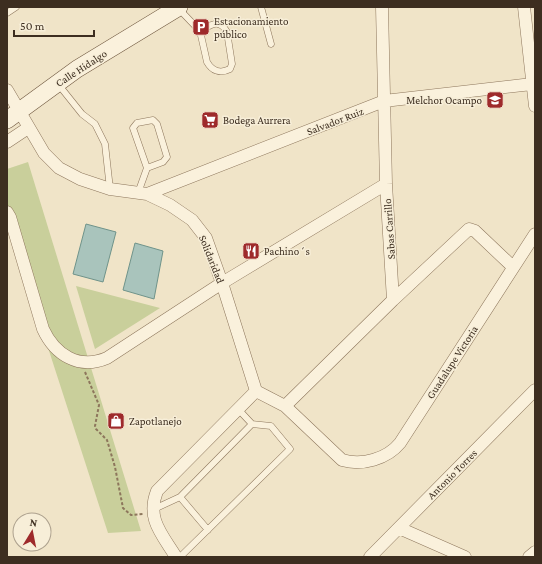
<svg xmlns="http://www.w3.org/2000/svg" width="542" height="564" viewBox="0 0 542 564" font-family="'Crimson Pro',serif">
  <rect width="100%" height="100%" fill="#f0e4c8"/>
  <path fill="#c9cf9b" d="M28,162L141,531L108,533L7,221V169Z
    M76,286L160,308L95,349Z"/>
  <path fill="#a9c4bc" stroke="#6f938a" d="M86,224L116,232L103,282L73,274Z
    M135,243L163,251L154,299L123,290Z"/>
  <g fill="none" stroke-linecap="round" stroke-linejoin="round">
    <defs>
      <path id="lane" d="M261,7L271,44
        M178,8L200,31L207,62C212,71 220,74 230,69L232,64L227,32C219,18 211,25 200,31
        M7,13L16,7
        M58,84L82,114L95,124L105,144L110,189
        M138,193L147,168L133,128L137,123L153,120L157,124L167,157L163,162L147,168
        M238,409L252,424
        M180,497L208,530
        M152,510L180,497L252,424L271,426L290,449L180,557"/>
      <path id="street" d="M524,7L535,106
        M7,90L44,153L59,168L80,179L110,189L147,194L170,205L192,220L206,238L222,283L256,391L285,406L342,460C362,466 387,459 400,443L535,234
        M7,142L28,128
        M147,194L384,101L532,84
        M7,212L10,217L43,329C55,355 79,370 107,358L222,283L386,184
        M393,300L469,229L475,231L513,267
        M285,406L393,300L386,184L382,7
        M399,528L465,557
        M176,557C162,534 146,519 157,491L256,391
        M370,557L535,390
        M529,557L535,552"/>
      <path id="secondary" d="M7,120L77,69L179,7"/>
    </defs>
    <use href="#lane" stroke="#8d765c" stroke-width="7"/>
    <use href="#street" stroke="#8d765c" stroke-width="13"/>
    <use href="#secondary" stroke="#6f573f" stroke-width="18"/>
    <path stroke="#8d765c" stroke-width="2" stroke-dasharray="3 2" stroke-linecap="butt" d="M85,372L99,405L95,426L96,429L107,440L115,467L123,508L131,515L144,514"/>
    <use href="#lane" stroke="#faf1dc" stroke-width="6"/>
    <use href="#street" stroke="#faf1dc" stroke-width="12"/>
    <use href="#secondary" stroke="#faf1dc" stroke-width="17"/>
  </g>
  <defs>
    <symbol id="parking-square" viewBox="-11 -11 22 22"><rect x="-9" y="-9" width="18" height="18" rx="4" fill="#9e2a2b" stroke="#f7eed8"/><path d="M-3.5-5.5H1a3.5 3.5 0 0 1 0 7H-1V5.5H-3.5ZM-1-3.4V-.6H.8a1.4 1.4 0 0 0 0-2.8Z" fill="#fff"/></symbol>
    <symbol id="school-square" viewBox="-11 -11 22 22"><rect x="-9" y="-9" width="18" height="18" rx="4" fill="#9e2a2b" stroke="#f7eed8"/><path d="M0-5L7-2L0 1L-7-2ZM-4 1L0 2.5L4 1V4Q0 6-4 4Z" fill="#fff"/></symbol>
    <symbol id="supermarket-square" viewBox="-11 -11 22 22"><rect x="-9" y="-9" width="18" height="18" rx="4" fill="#9e2a2b" stroke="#f7eed8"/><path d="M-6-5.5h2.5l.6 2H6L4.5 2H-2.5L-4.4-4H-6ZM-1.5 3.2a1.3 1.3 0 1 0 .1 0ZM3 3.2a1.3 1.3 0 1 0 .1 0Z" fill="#fff"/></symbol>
    <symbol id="restaurant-square" viewBox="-11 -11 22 22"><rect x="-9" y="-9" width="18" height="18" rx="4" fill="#9e2a2b" stroke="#f7eed8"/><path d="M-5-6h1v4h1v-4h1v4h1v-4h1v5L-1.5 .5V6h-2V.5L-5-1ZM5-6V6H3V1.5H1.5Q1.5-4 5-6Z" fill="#fff"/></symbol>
    <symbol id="shop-square" viewBox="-11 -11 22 22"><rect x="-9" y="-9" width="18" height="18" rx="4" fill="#9e2a2b" stroke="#f7eed8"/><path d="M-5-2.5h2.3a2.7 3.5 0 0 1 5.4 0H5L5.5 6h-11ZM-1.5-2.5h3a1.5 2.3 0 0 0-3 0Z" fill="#fff"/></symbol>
  </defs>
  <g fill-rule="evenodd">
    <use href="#parking-square" x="191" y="17" width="20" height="20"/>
    <use href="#school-square" x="485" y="90" width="20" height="20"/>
    <use href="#supermarket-square" x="200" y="110" width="20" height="20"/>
    <use href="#restaurant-square" x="241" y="241" width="20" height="20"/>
    <use href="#shop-square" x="106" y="411" width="20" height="20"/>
  </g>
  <g text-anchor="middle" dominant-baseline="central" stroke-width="3" stroke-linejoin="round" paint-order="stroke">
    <g font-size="11" fill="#3d2e20" stroke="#f7eed8" text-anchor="start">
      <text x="214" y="21">Estacionamiento<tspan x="214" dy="13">público</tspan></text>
      <text x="482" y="100" text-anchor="end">Melchor Ocampo</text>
      <text x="223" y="120">Bodega Aurrera</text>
      <text x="264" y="251">Pachino´s</text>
      <text x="129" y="421">Zapotlanejo</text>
    </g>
    <g font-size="11" fill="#3d2e20" stroke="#f7eed8">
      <text transform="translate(81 68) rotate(-33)">Calle Hidalgo</text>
      <text transform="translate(335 121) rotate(-21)">Salvador Ruiz</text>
      <text transform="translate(389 229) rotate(-94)">Sabas Carrillo</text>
      <text transform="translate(212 259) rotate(68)">Solidaridad</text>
      <text transform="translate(452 362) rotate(-57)">Guadalupe Victoria</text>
      <text transform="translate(452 474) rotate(-45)">Antonio Torres</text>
    </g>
  </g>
  <rect width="542" height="564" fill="none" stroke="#3d2e20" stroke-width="16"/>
  <g transform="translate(32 532) rotate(10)"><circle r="19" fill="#f7eed8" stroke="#ada18e"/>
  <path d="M0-3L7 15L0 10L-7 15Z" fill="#9e2a2b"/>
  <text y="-6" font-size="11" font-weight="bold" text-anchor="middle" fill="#3d2e20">N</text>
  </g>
  <path d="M14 30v6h80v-6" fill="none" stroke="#3d2e20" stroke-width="2"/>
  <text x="20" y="30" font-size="12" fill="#3d2e20" stroke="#f7eed8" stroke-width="3" paint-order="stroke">50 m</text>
</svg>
